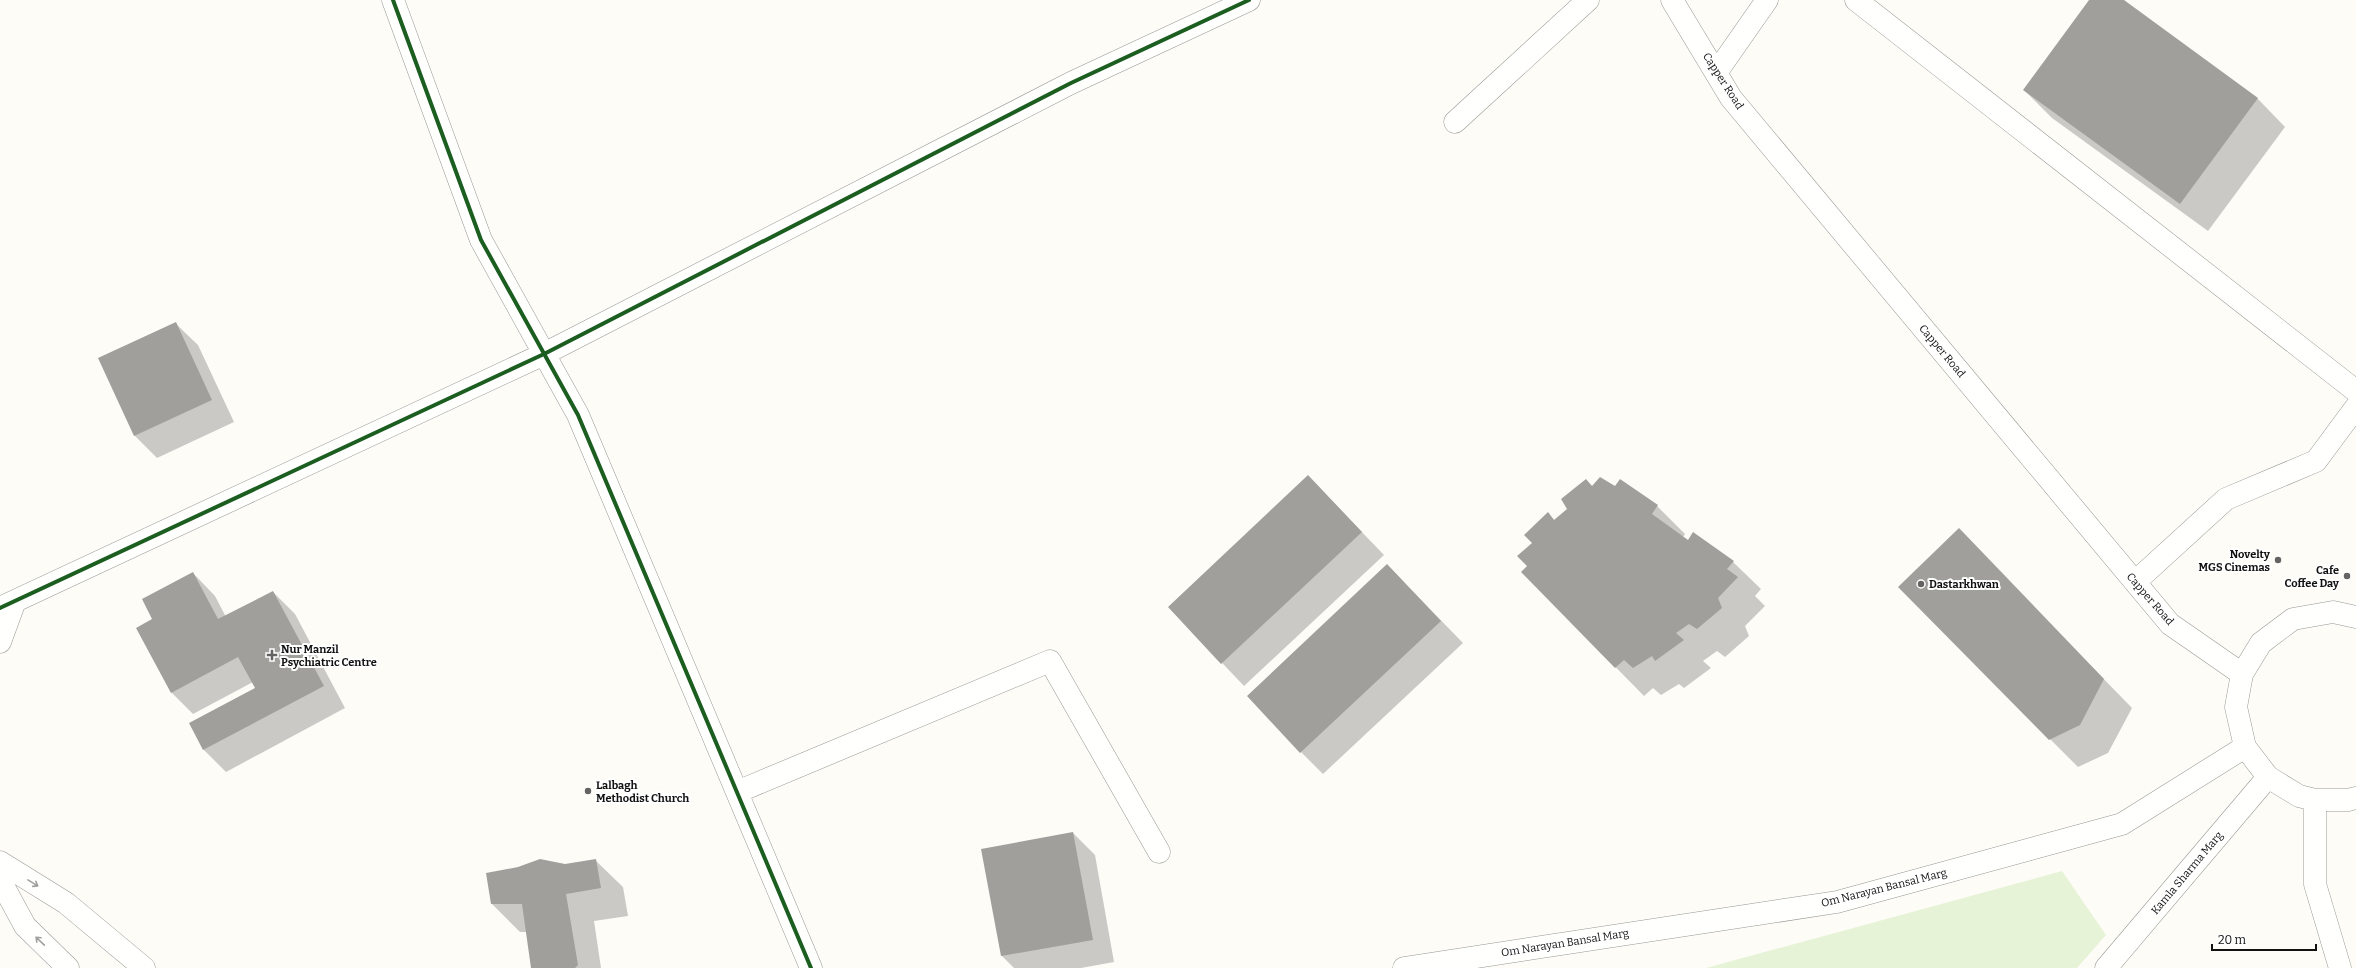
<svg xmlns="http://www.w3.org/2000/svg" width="2356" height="968" viewBox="0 0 2356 968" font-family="Bitter,serif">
  <rect width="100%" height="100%" fill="#fdfcf7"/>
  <path fill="#e7f3d7" d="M2062,871L2106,935L2077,968H1706Z"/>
  <path fill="#0003" d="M2090,0H2122L2258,99L2285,127L2208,231L2052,118L2024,90Z
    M175,323L198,345L234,422L157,458L135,436L99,358Z
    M1308,476L1384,555L1244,686L1169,607Z
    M1620,480L1657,506L1685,534L1683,537L1688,541L1733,562L1761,589L1755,596L1765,606L1745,626L1749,636L1725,657L1717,651L1703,661L1711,668L1684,688L1679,684L1661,695L1653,688L1644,696L1522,572L1529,566L1533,543L1548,514L1555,521L1592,487L1615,488Z
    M1986,558L2132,708L2108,753L2078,767L2050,739Z
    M1387,565L1463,643L1323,774L1301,752Z
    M193,573L215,596L226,617L273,592L295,614L345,708L226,772L204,750L190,724L256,688L253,682L193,714L171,692L154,619Z
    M1073,833L1095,855L1114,962L1081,968H1014L1002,956L982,850Z
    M595,860L623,887L628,916L594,921L601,968H532L527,932H520L492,904L565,865Z"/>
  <path fill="#a19f9c" d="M2089,0H2124L2258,98L2180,204L2023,90Z
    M176,322L212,400L134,436L98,358Z
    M1308,475L1362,532L1221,664L1168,607Z
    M1600,477L1615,486L1620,479L1658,505L1652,514L1688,540L1693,532L1734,561L1727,569L1738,577L1718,598L1722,608L1697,629L1689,624L1676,633L1684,640L1655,661L1652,656L1633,668L1624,660L1615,668L1521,572L1527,566L1517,556L1532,543L1524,535L1548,512L1554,520L1567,509L1561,499L1586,479L1592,486Z
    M1959,528L2104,679L2080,725L2049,740L1898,587Z
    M1387,564L1441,621L1300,753L1247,696Z
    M193,572L218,619L273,591L324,686L203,750L189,723L255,688L238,657L171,693L136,628L152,619L142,599Z
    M1073,832L1093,940L1001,956L981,849Z
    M540,859L565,864L596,859L601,888L566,894L578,965L575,968H531L522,904H491L486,873L518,867Z"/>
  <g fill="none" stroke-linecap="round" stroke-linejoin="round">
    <defs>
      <path id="minor" d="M393,0L481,240L578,415L811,968
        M1672,0L1731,98L2170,624L2242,674
        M1856,0L2356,391
        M1716,73L1767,0
        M1455,122L1588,0
        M2135,582L2226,499L2316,461L2356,407
        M0,608L544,354L1071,83L1249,0
        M2356,617L2333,612L2293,619L2261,643L2242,674L2236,707L2245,747L2268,777L2299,796L2315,800H2348L2356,798
        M0,642L15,601
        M737,792L1050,661L1159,852
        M2315,800V884L2340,968
        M0,862L66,903L144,968
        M0,880L25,926L68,968
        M1404,968L1837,902L2122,824L2245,747
        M2106,968L2268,777"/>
    </defs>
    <use href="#minor" stroke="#979795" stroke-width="23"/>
    <use href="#minor" stroke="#fffffe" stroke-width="22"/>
    <defs>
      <path id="cycleway" d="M393,0L481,240L578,415L811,968
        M0,608L544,354L1071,83L1249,0"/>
    </defs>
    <use href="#cycleway" stroke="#fff" stroke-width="6"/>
    <use href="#cycleway" stroke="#1b5e20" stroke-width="4"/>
  </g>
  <defs><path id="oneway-shaft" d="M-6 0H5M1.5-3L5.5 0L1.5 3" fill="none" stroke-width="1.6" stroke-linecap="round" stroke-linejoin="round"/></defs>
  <g stroke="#a0a09f">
    <use href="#oneway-shaft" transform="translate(33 883) rotate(32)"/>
    <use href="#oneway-shaft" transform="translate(40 941) rotate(-136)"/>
  </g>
  <g fill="#646362" stroke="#fff" stroke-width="1.5">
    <circle cx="2278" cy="560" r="4"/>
    <circle cx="2347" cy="576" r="4"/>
    <circle cx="1921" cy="584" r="4"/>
    <path d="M270 649h4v4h4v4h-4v4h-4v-4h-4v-4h4z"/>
    <circle cx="588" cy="791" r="4"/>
  </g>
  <g text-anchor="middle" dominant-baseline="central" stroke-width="4" stroke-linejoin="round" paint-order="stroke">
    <g font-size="11" fill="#111" stroke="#fff">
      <text transform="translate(1723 81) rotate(57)">Capper Road</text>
      <text transform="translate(1942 351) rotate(50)">Capper Road</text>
      <text transform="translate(2150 599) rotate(49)">Capper Road</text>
      <text transform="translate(2187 873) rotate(-50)">Kamla Sharma Marg</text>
      <text transform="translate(1884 888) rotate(-14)">Om Narayan Bansal Marg</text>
      <text transform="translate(1565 943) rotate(-9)">Om Narayan Bansal Marg</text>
    </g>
    <g font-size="11" font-weight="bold" fill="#111" stroke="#fff" text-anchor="start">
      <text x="2270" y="554" text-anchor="end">Novelty<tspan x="2270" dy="13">MGS Cinemas</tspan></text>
      <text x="2339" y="570" text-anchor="end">Cafe<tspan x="2339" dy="13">Coffee Day</tspan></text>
      <text x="1929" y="584">Dastarkhwan</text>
      <text x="281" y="649">Nur Manzil<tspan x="281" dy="13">Psychiatric Centre</tspan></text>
      <text x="596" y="785">Lalbagh<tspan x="596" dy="13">Methodist Church</tspan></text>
    </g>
  </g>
  <path d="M2212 944v6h104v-6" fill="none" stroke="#111111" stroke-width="2"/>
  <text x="2218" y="944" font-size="12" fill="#111111" stroke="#ffffff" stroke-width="3" paint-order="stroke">20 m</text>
</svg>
